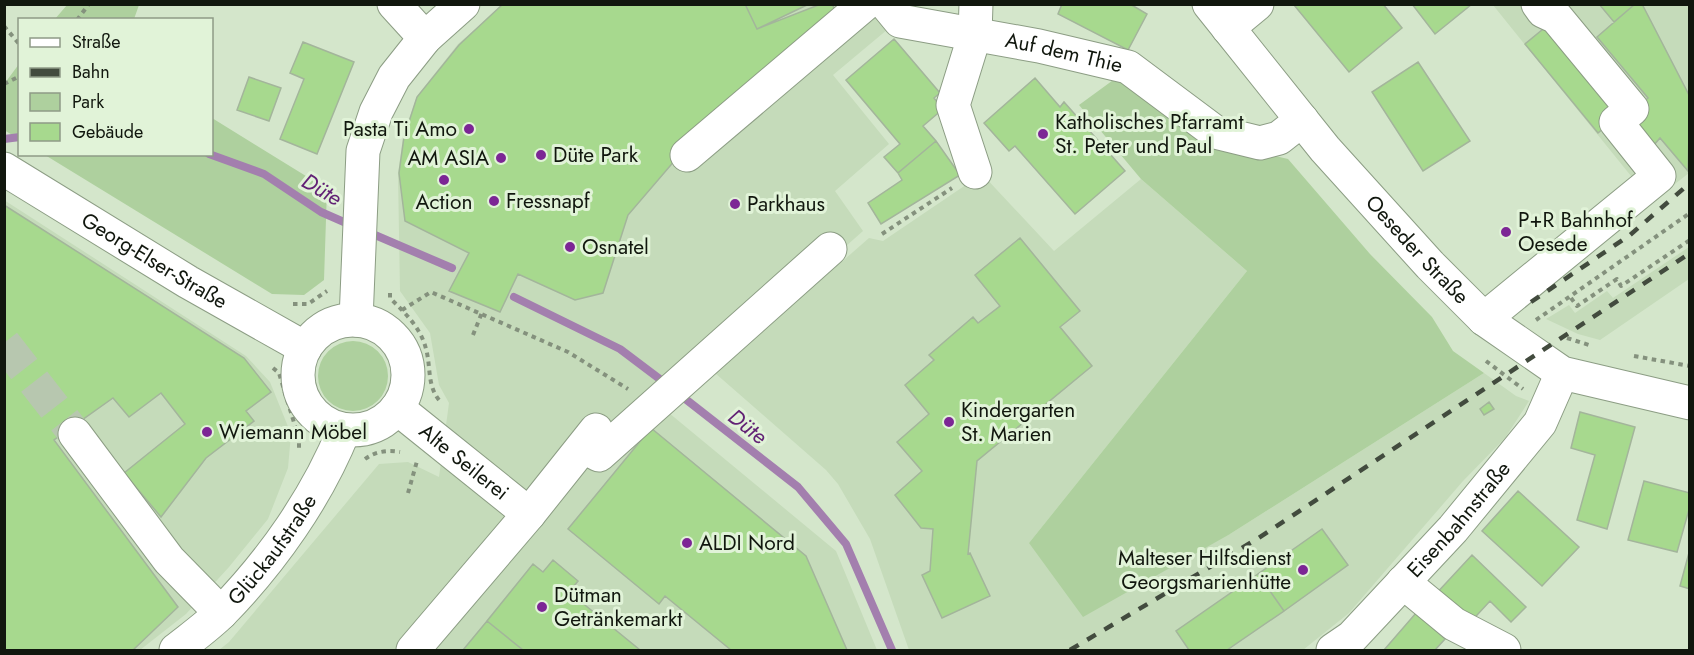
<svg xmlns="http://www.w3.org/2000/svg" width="1694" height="655" viewBox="0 0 1694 655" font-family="Jost,sans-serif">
  <rect width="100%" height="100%" fill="#d4e6cb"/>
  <path fill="#c5dbba" d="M503,5H876L894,24L833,75L889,144L835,191L863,231L663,408L836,551L877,650H219L229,642L379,464L408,462L439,477L449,403L439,385L430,333L400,291L398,174L403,137L417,96L458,44Z
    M1493,5H1689V173L1652,202Z
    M982,174L1054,251L1141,179L1247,271L1029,543L1230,534L1484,373L1516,396L1529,401L1505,438L1463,481L1349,613L1303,650H909L870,539L838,484L826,470L715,373L869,238L883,241Z
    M4,200L246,356L270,382L291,434L288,468L268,519L229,567L186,614L140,650H5Z
    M1689,247V279L1600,340L1578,334L1546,319L1569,305L1575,313L1607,291L1613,298Z"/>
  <path fill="#aed09e" d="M67,5V4L139,5L134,19H55Z
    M19,64V139L4,130L5,83Z
    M1116,78L1205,139L1288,159L1370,254L1432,317L1453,351L1484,373L1230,534L1083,617L1029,543L1247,271L1141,179L1079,105Z
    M212,118L327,189L324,280L304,295L272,294L45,155L212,154Z
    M318 376a35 35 0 1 1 70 0a35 35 0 1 1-70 0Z"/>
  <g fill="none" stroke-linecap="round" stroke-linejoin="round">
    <path stroke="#a37fae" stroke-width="8" d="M4,139L20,137
      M209,154L264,174L321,212L353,226
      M368,232L452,268
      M514,297L620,349L669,386
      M679,394L798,487L846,544L892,650"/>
  </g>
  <path fill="#a7d98e" stroke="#a3b59b" stroke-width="1.5" d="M503,4H745L757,29L821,4H832L837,14L700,131L628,215L603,293L575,300L518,274L500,312L449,291L469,253L405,221L399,173L404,137L417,97L459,45Z
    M745,4H809L757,29Z
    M1130,4L1147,14L1128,50L1058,14L1062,4Z
    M1383,4L1402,28L1349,72L1294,5Z
    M1412,4H1472L1435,34Z
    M1599,4H1635L1614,22Z
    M1635,4H1642L1690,97L1688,171L1660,138L1653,146L1626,116L1648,98L1597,37Z
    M1548,25L1621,114L1598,133L1525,44Z
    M894,39L940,93L934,98L943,109L923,126L936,141L898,173L884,157L900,144L846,80Z
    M303,42L354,62L317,154L280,139L304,79L290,73Z
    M1418,62L1470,141L1423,171L1372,92Z
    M249,77L281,88L269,121L237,110Z
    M1035,78L1060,107L1064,102L1125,171L1075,214L1015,146L1009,151L984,123Z
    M936,141L960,175L881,224L868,203L902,180L898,173Z
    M4,205L244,358L271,392L246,411L254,421L206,458L161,517L124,473L185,424L161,393L129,417L113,398L54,440L178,607L133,650H4Z
    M1020,238L1080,311L1060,327L1092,366L977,461L968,554L970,553L990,596L942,618L922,575L930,571L933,529L921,528L895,495L922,471L897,442L929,414L905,385L934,360L929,355L973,317L978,323L1000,306L975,275Z
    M1489,402L1494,409L1484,415L1480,409Z
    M1580,412L1635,427L1607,529L1577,520L1595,455L1571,448Z
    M651,428L806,556L847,650H731L665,596L659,604L568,529Z
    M1644,481L1690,493V506L1677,552L1628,540Z
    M1518,491L1579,547L1542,586L1482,531Z
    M1322,529L1348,565L1284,611L1258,574Z
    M1690,549V589L1680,586Z
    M1472,555L1526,607L1511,622L1490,601L1466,627L1434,596Z
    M553,560L578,581L569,592L640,650H523L487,621L533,564L543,572Z
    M1258,574L1284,611L1227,650H1189L1176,631Z
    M1416,613L1445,639L1435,650H1384Z
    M487,621L523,650H463Z"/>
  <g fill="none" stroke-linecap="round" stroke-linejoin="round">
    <path stroke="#b7c7af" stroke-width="33" stroke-dasharray="33 16" stroke-linecap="butt" d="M4,343L75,434"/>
    <defs>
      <g id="minor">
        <path d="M394,4L425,38"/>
        <path id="s1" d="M886,4L900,21L1039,46L1128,67L1215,132L1260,143L1279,138L1302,120"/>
        <path id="s2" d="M1209,4L1325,149L1430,265L1484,319L1562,373L1690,403"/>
        <path d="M1228,28L1257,4"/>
        <path d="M687,155L865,4"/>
        <path id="s3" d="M4,169L188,282L305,348"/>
        <path d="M975,172L953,105L975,34L976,4"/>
        <path d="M1484,319L1659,176L1616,122L1632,109L1556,17L1543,11L1538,4"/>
        <path id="s4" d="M397,408L529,514"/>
        <path d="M75,434L169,560L221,613"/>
        <path d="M584,447L599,455L830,249"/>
        <path d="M1403,582L1454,624L1504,650"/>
        <path d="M413,650L529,514L596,430"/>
        <path id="s5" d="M1333,650L1352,637L1453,529L1540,423L1562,373"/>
      </g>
      <g id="major">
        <circle cx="353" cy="375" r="55"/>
        <path d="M356,320L363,151L376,112L394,77L425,38L463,4"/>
        <path id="s6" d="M176,650C191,638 208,626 222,612C272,561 317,497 344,430"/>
      </g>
    </defs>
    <use href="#minor" stroke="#8c9d84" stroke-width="35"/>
    <use href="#major" stroke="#8c9d84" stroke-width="35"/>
    <path stroke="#84917d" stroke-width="4" stroke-dasharray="4.5 4.5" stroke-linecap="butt" d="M77,20L89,4
      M4,26L20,45
      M4,84L20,76
      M882,234L952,188
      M390,293V298C405,313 421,328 426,349C431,367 427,385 439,400
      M1571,298L1577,306L1617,279L1621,286L1690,240
      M293,304H308L327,291
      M402,310L431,292L568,352L628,389
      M1536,320L1690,213
      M473,335L483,310
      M1567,338L1589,345
      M1634,356L1690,366
      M1486,361L1523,389
      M273,368L279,373L299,439V451
      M365,459C376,451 388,450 400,452
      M408,493L417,461"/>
    <use href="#minor" stroke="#fff" stroke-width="33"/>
    <use href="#major" stroke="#fff" stroke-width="33"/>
    <path stroke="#424b3e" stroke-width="4.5" stroke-dasharray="10 10" stroke-linecap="butt" d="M1531,302L1630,235L1690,183
      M1070,650L1257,539L1690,253"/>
  </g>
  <g fill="#7c2695" stroke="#e1f3d8" stroke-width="2">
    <circle cx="469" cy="129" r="6"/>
    <circle cx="1043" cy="134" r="6"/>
    <circle cx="541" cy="155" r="6"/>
    <circle cx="501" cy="158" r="6"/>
    <circle cx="444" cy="180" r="6"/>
    <circle cx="494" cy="201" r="6"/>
    <circle cx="735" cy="204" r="6"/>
    <circle cx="1506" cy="232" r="6"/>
    <circle cx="570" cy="247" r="6"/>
    <circle cx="949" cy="422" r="6"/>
    <circle cx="207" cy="432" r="6"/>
    <circle cx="687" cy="543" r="6"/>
    <circle cx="1303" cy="570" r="6"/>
    <circle cx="542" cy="607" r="6"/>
  </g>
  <g text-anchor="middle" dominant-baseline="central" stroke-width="6" stroke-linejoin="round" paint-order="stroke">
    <g font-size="21" fill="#11170e" stroke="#e1f3d8">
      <text stroke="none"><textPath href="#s1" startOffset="189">Auf dem Thie</textPath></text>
      <text stroke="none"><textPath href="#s2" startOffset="322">Oeseder Straße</textPath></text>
      <text stroke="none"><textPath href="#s3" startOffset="176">Georg-Elser-Straße</textPath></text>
      <text stroke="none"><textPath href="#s4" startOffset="86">Alte Seilerei</textPath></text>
      <text stroke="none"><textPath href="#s5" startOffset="182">Eisenbahnstraße</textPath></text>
      <text stroke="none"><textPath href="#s6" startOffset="140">Glückaufstraße</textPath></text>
    </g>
    <g font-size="21" fill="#11170e" stroke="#e1f3d8" text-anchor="start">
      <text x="1055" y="122">Katholisches Pfarramt<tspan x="1055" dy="24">St. Peter und Paul</tspan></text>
      <text x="457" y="129" text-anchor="end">Pasta Ti Amo</text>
      <text x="553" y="155">Düte Park</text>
      <text x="489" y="158" text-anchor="end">AM ASIA</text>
      <text x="506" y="201">Fressnapf</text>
      <text x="444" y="202" text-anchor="middle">Action</text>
      <text x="747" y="204">Parkhaus</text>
      <text x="1518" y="220">P+R Bahnhof<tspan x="1518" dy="24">Oesede</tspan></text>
      <text x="582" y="247">Osnatel</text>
      <text x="961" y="410">Kindergarten<tspan x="961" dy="24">St. Marien</tspan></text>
      <text x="219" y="432">Wiemann Möbel</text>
      <text x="699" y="543">ALDI Nord</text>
      <text x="1291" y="558" text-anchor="end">Malteser Hilfsdienst<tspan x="1291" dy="24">Georgsmarienhütte</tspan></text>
      <text x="554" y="595">Dütman<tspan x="554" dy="24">Getränkemarkt</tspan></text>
    </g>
    <g font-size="22" font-style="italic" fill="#622275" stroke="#e1f3d8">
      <text transform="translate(322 189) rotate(30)">Düte</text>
      <text transform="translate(748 426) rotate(38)">Düte</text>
    </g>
  </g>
  <rect width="1694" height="655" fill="none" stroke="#11170e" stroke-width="12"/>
  <rect x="18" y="18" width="195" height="138" fill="#e1f3d8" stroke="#8e9b87" stroke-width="1.5"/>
  <rect x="30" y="38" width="30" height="9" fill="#ffffff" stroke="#8e9b87" stroke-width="1.5"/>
  <text x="72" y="48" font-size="18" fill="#11170e">Straße</text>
  <rect x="30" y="68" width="30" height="9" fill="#424b3e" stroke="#8e9b87" stroke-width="1.5"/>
  <text x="72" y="78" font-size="18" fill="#11170e">Bahn</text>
  <rect x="30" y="93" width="30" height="18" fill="#aed09e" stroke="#8e9b87" stroke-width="1.5"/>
  <text x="72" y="108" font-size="18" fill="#11170e">Park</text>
  <rect x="30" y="123" width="30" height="18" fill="#a7d98e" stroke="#8e9b87" stroke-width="1.5"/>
  <text x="72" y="138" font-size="18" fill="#11170e">Gebäude</text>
</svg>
